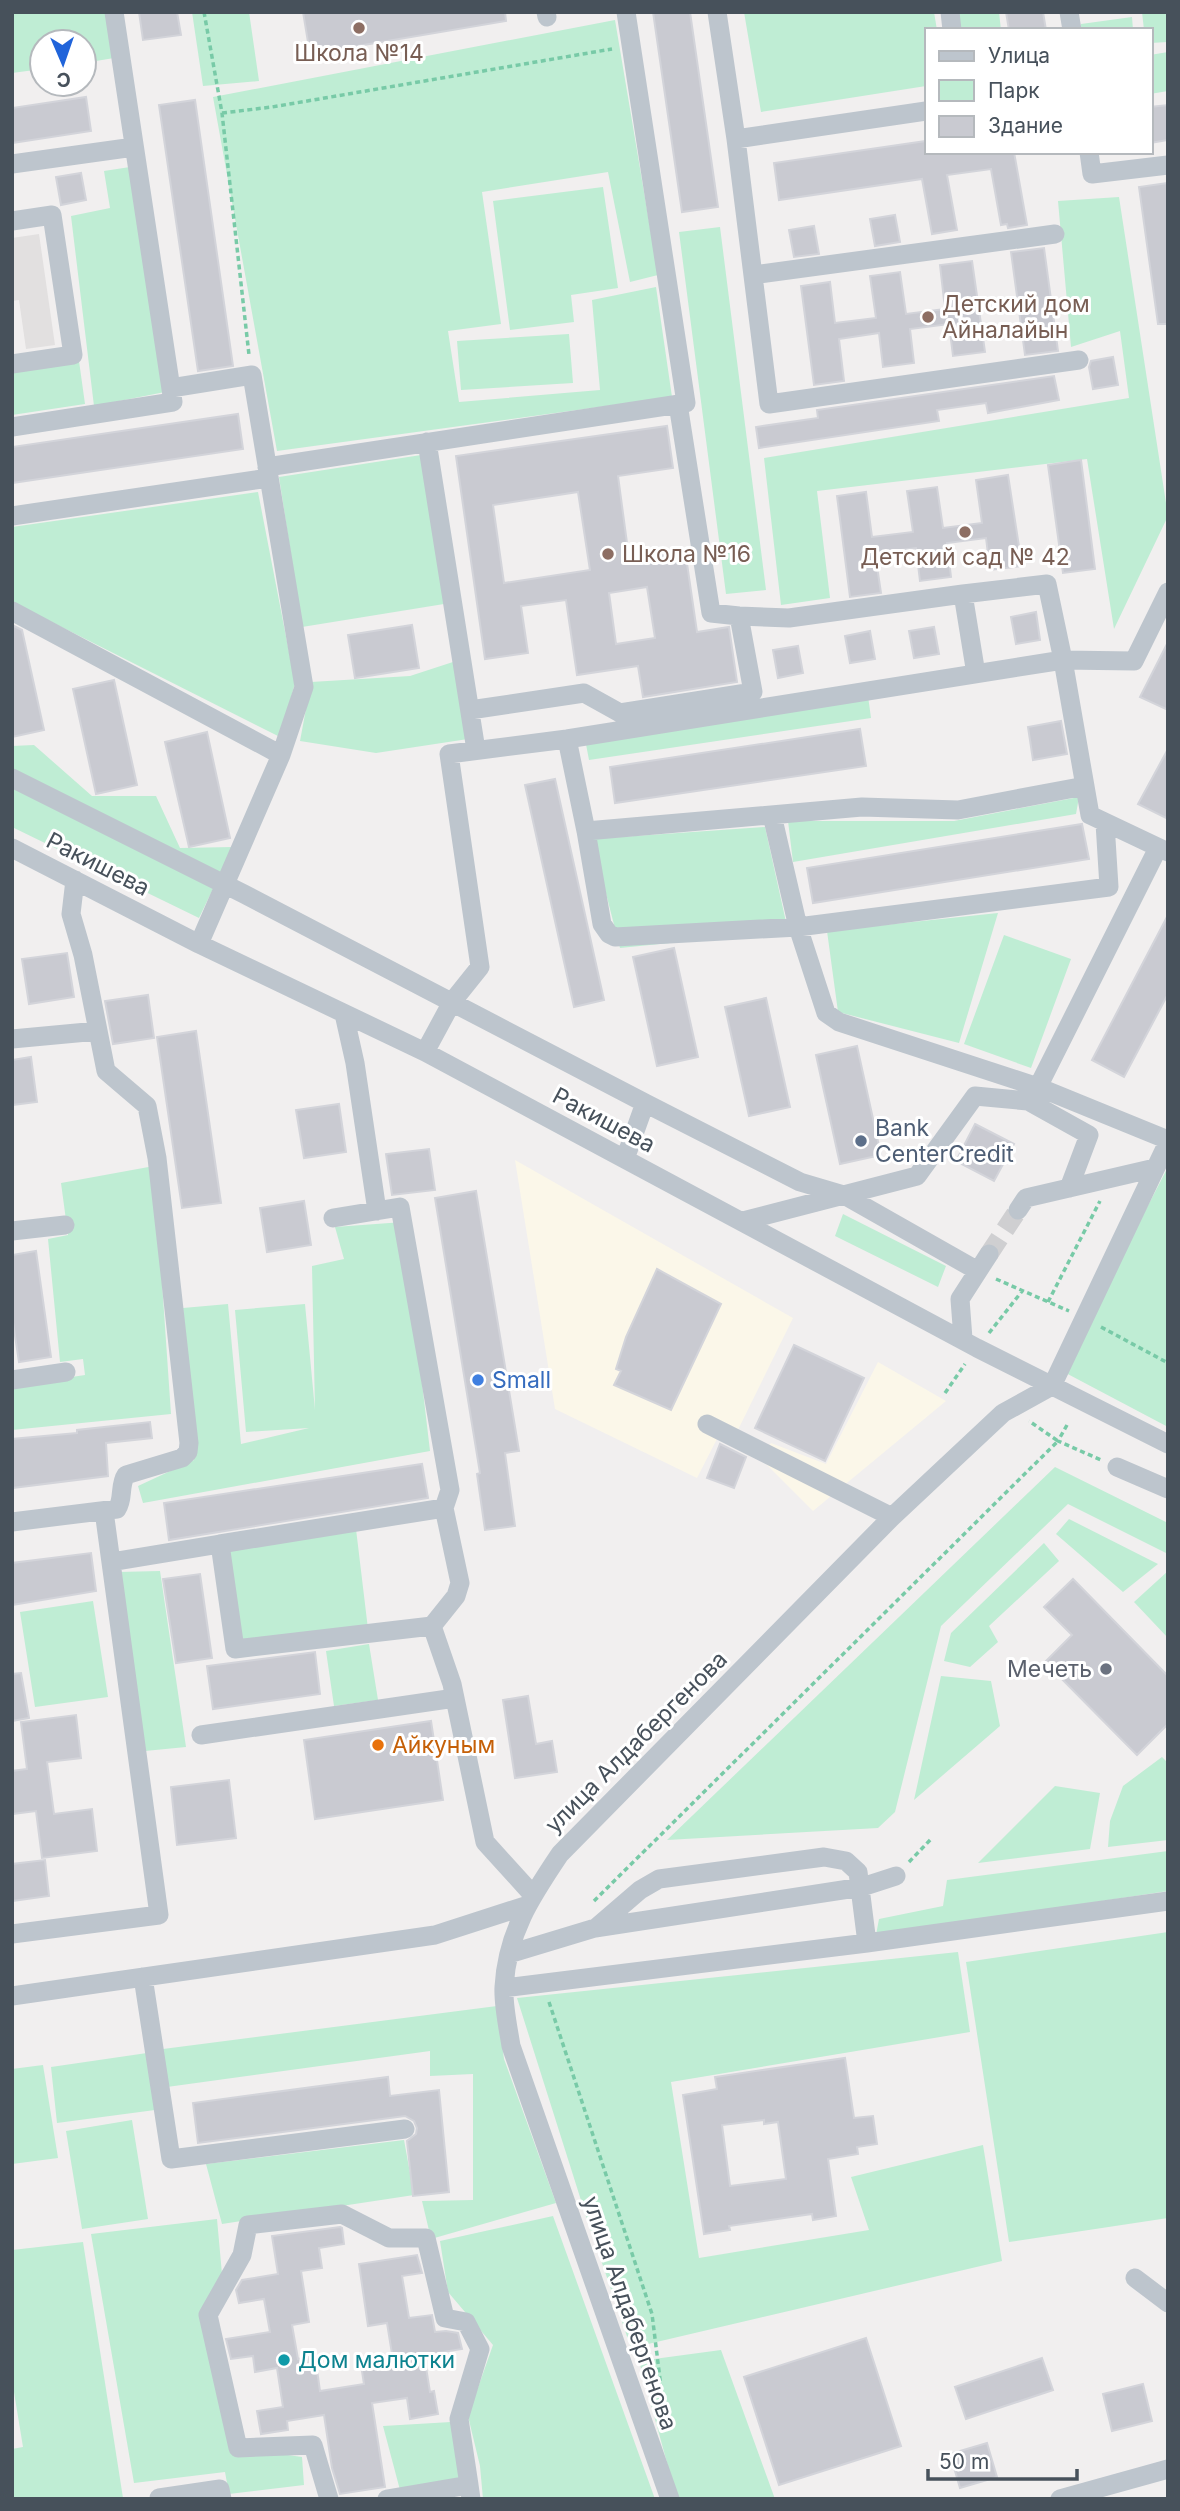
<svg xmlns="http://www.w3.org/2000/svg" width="1180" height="2511" viewBox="0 0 1180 2511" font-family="Inter,sans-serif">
  <rect width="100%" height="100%" fill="#f1efef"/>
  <path fill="#fbf7e9" d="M515,1160L793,1318L733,1440L719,1435L697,1478L555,1409Z
    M878,1362L946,1401L813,1511L759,1457L771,1443L826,1464Z"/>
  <path fill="#e2e0e0" d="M39,234L55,345L26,349L19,300L12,301V238Z"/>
  <path fill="#bfedd4" d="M12,12H107L114,58L84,63V42H42V69L12,73Z
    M192,12H249L259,81L203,86Z
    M744,12H934L937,30H926V86L761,112Z
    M958,12H999L1001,30H960Z
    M1142,12H1168V42L1150,43V30H1144Z
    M1132,17L1133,30H1081V24Z
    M615,20L658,275L630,282L608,172L482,192L501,324L448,331L459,402L600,390L592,300L656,287L672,397L277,451L213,97Z
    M1168,52V91L1150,94V55Z
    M130,167L165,392L94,406L71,216L110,208L104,171Z
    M603,187L618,288L571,295L574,322L510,330L493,201Z
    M1119,197L1168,516L1114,629L1087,459L817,491L830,598L781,605L764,458L1129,398L1120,331L1071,347L1058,201Z
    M720,227L766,590L726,594L679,232Z
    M569,334L573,383L461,390L457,341Z
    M79,361L85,404L12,415V371Z
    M421,455L444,604L302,627L279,477Z
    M258,492L295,683L280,737L12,602V527Z
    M456,661L468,739L376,753L300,741L311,682L410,676Z
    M868,696L871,718L589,760L585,739Z
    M34,745L92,796H156L180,848L233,847L199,918L12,827V746Z
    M1079,797L1076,814L793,862L788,821H954Z
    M765,827L788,931L620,948L592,839Z
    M998,913L959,1043L838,1012L827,931Z
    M1004,935L1071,959L1031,1068L964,1044Z
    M154,1166L171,1414L12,1430V1386L85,1375L83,1359L60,1362L48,1239L68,1235L61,1183Z
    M1168,1167V1427L1062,1371Z
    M843,1214L946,1266L938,1287L835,1236Z
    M403,1222L430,1451L143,1503L138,1486L194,1460L183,1308L228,1304L241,1444L309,1428L246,1432L235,1310L305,1304L315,1410L312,1266L344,1259L335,1227Z
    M1055,1467L1168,1523V1554L1068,1504L941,1626L895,1812L878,1828L667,1840Z
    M1069,1519L1158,1564L1123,1592L1056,1534Z
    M356,1529L368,1629L238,1643L226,1550Z
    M1044,1543L1059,1561L989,1626L998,1642L970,1667L944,1661L951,1633Z
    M160,1571L186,1747L145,1751L118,1572Z
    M1168,1571V1638L1134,1602Z
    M93,1601L108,1697L35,1707L20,1612Z
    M369,1644L378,1700L334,1706L326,1651Z
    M941,1676L991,1681L1000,1726L914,1800Z
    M1162,1757L1168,1763V1840L1108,1847L1110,1821L1123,1786Z
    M1055,1786L1100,1793L1090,1849L978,1863Z
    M1168,1851V1891L876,1935L879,1919L943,1906L947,1880Z
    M1168,1932V2218L1009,2242L966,1962Z
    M958,1952L970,2032L671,2082L699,2258L869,2230L851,2177L983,2145L1002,2261L631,2348L586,2216L517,1998Z
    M497,2006L504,2059L556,2203L431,2239L422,2201L473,2200V2074L430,2076V2051L167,2087L163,2049Z
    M147,2053L155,2110L57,2123L51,2067Z
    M43,2065L58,2158L12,2164V2069Z
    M132,2120L148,2219L82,2229L66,2131Z
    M404,2140L414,2195L222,2224L206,2164Z
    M553,2216L655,2499H483L480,2466L468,2416L493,2345L448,2292L440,2241Z
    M217,2219L222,2274L200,2317L232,2447L302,2457L304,2485L229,2494L225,2472L134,2483L91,2234Z
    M83,2242L123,2498L12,2499V2449L23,2447L12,2380V2250Z
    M721,2350L775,2499H677L639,2361Z
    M451,2422L461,2478L400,2490L383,2426Z"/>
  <path fill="#c9cad1" stroke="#d3d4da" stroke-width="2" fill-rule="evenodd" d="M139,12H177L181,35L143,40Z
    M303,12H505L506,21L310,54Z
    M653,12H690L718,207L682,212Z
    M1006,12H1043L1046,30H1009Z
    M86,97L91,131L12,143V108Z
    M195,100L233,366L198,371L159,105Z
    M1168,105V140L1150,143V107Z
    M926,141V152H1014L1027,225L1008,228L1007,224L1001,225L991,169L947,175L957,230L932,234L922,179L779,200L774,163Z
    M81,173L86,200L61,205L56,177Z
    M1168,183V324H1158L1139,187Z
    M895,215L900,242L875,246L870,219Z
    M814,226L819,254L794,257L789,230Z
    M1044,248L1058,351L1025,355L1011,252Z
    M972,261L985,352L953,356L949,324L910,329L914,363L883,367L879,333L839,339L844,381L814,385L801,286L830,282L835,323L876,318L870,276L900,272L906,314L945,309L940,265Z
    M1113,357L1118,385L1093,389L1089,367L1091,361Z
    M1054,376L1059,400L988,413L986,403L937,410L939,421L759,448L756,427L818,418L817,410Z
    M238,414L243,449L12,483V447Z
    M667,426L673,468L618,476L629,558L685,550L697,632L729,627L737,682L643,697L638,666L577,675L566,600L521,606L528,653L485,659L456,456ZM578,492L590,570L504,583L493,505ZM647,587L655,638L616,644L609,593Z
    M1081,460L1095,569L1063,573L1048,465Z
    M1008,475L1022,566L990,570L986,538L947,543L951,577L920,581L916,548L875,553L881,593L850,597L837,496L866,492L872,537L913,532L907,491L937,487L943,528L982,523L976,480Z
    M1036,612L1040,640L1016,644L1011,617Z
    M12,625L22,630L44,730L12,737Z
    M412,625L419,668L355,678L348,635Z
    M934,627L939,654L914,658L909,631Z
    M870,631L875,659L850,663L845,636Z
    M1168,642V710L1140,697Z
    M798,646L803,673L778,678L773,650Z
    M114,680L137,785L96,794L73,689Z
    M1061,721L1067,754L1033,760L1028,727Z
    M860,729L866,766L615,803L610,767Z
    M207,732L230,838L189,847L165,742Z
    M1168,749V819L1138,804Z
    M555,779L604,1000L574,1007L525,785Z
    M1082,824L1089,859L813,903L807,868Z
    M1168,915V994L1124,1077L1092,1060Z
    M674,948L698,1057L657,1066L633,957Z
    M67,953L74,997L29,1004L22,959Z
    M148,995L154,1038L113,1044L105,1001Z
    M766,998L790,1107L749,1116L725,1007Z
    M196,1031L221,1203L182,1208L157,1037Z
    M857,1046L881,1155L840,1164L816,1055Z
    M31,1057L37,1102L12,1105V1060Z
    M339,1104L346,1152L304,1158L296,1110Z
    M975,1124L1014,1144L994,1181L956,1161Z
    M429,1149L435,1190L392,1195L386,1154Z
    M476,1191L519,1451L505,1453L515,1526L485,1530L477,1474L480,1473L435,1198Z
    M304,1201L311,1245L267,1252L260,1208Z
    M36,1251L51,1357L19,1362L12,1316V1255Z
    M657,1269L721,1304L671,1410L614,1385L621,1371L616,1369L626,1337Z
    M794,1345L864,1378L825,1461L755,1428Z
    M150,1422L152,1438L106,1443L108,1476L12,1488V1439L77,1433V1430Z
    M720,1444L746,1457L734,1488L707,1478Z
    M422,1464L428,1498L169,1540L164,1503Z
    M91,1553L96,1591L12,1605V1563Z
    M200,1574L212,1658L176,1663L163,1579Z
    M1073,1579L1168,1676V1724L1137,1755L1045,1662L1072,1635L1044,1607Z
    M315,1652L320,1694L213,1709L207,1666Z
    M21,1673L29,1718L12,1721V1674Z
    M528,1696L536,1744L552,1741L557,1772L515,1778L503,1700Z
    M76,1715L81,1758L47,1762L54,1814L92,1809L97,1851L42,1858L36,1811L12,1814V1771L27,1769L21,1722Z
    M431,1721L443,1800L315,1819L304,1740Z
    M229,1780L236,1838L177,1845L171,1787Z
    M45,1860L49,1896L12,1901V1864Z
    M845,2058L854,2118L873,2116L877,2144L857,2147L858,2154L828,2159L836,2216L813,2220L812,2214L729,2226L730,2230L704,2234L683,2095L717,2089L715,2077ZM764,2120V2124L778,2122L786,2179L730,2186L722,2125Z
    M388,2077L390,2096L439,2090L449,2192L413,2196L407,2141L416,2134L417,2128L414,2121L405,2116L198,2143L193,2103Z
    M340,2227L342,2228L344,2244L319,2248L322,2268L301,2271L309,2322L292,2325L298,2359L315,2356L320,2391L364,2384L361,2365L393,2360L387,2323L368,2326L359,2264L417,2255L422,2273L402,2276L409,2318L432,2315L435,2332L446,2331L458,2333L462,2349L424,2355L430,2392L434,2391L438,2414L410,2419L407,2398L372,2403L385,2487L340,2494L332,2468L324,2415L287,2421L288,2430L261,2434L257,2411L283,2407L277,2368L255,2372L253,2356L231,2359L226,2339L270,2332L264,2299L239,2303L236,2290L242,2280L278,2274L272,2236Z
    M866,2338L901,2446L779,2485L744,2377Z
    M1042,2358L1053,2390L966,2419L955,2387Z
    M1143,2384L1152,2421L1112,2431L1103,2394Z
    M987,2443L997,2477L960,2488L950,2454Z"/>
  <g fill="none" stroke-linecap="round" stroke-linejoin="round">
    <path stroke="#cfcfd1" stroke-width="19" stroke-dasharray="19 10" stroke-linecap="butt" d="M989,1254L1018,1210"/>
    <path stroke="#78caa7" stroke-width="3.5" stroke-dasharray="5 3.5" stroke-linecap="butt" d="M204,12L222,113L249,355
      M222,113L272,107L612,49
      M996,1279L1069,1311
      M1048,1302L1100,1201
      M1101,1327L1168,1363
      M989,1333L1023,1290
      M945,1393L965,1364
      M1067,1425L1058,1441L1101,1460
      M909,1862L932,1838
      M594,1901L1058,1441L1029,1421
      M549,2002L652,2314L666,2428"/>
    <path stroke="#bdc5cd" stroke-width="19" d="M546,12L547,17
      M717,12L736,139L926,111
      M950,12L952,30
      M1069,12L1072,30
      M736,139L769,404L1079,360
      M1089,152L1092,174L1168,165
      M12,164L134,147
      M12,221L52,215L73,355L12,364
      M753,275L1055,234
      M171,388L252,375L304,687L281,755
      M678,404L711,613L739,616L789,618L963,594L976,674
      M12,427L173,402L114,12
      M427,442L476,750
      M267,467L686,403L626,12
      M12,516L269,478
      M963,594L1047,584L1063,660L1134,661L1168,592
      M12,611L281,755L199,944
      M470,710L584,693L620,713L753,692L739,616
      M567,739L586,831L862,807L958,810L1085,786
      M12,778L244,894L645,1103
      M772,815L798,927L1109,887L1105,823
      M586,831L602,924L609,934L615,937L798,927L826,1013L839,1022L1038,1087L1168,1140
      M12,848L199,944L425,1052L977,1348L1168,1444
      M344,1014L355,1063L377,1211
      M12,1039L98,1031
      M425,1052L452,1002L480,967L449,754L567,739L1063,660L1090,815L1168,852
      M1038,1087L1158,848
      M625,1159L645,1103L800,1182L844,1195L978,1271
      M1018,1210L1026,1198L1155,1168
      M333,1218L400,1207L450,1490L444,1508L460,1583L456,1596L432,1626L235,1649L220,1544L444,1508
      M743,1221L917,1176L975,1096L1028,1101L1089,1135L1069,1188
      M12,1231L65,1225
      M963,1339L960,1299L989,1254
      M12,1380L66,1372
      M707,1424L892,1517
      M1117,1467L1168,1489
      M12,1522L117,1509C124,1499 119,1485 126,1475L182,1458L188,1452L189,1443L157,1158L147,1106L106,1071L83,955L71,914L75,880
      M111,1562L220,1544
      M432,1626L452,1684L485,1842L533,1895
      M201,1735L455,1698
      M597,1927L640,1890L659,1879L824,1857L846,1861L858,1872L867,1943
      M12,1934L159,1915L104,1511
      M509,1954L595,1928L862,1887L896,1876
      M143,1977L171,2159L405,2129
      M504,1988L867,1943L1168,1901
      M12,1996L435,1935L525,1906
      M1135,2278L1168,2303
      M159,2498L220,2489L222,2499
      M329,2499L313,2445L238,2448L208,2315L242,2255L248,2225L342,2214L389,2238H426L445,2318L466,2322L480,2349L459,2419L469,2485
      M387,2499L469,2485L471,2499
      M670,2499L511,2046C508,2027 503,2005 504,1987C507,1933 531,1897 560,1854L892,1517L1003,1413L1052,1386L1168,1142
      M1060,2499L1168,2469"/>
  </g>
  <g fill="#8d6e63" stroke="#fff" stroke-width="2.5">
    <circle cx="359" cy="28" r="7"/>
    <circle cx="928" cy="317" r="7"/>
    <circle cx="965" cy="532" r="7"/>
    <circle cx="608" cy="554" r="7"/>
  </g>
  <circle fill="#5c6f8a" stroke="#fff" stroke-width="2.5" cx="861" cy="1141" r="7"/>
  <circle fill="#3f7fe0" stroke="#fff" stroke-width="2.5" cx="478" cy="1380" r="7"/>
  <circle fill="#6b7280" stroke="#fff" stroke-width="2.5" cx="1106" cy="1669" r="7"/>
  <circle fill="#e8710a" stroke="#fff" stroke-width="2.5" cx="378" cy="1745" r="7"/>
  <circle fill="#0f9aa8" stroke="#fff" stroke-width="2.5" cx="284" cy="2360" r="7"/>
  <g text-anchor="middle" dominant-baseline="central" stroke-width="6" stroke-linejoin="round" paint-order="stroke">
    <g font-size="23" fill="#785e54" stroke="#fff">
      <text x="359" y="53">Школа №14</text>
      <text x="942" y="304" text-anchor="start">Детский дом<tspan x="942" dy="26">Айналайын</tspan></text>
      <text x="622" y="554" text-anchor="start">Школа №16</text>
      <text x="965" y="557">Детский сад № 42</text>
    </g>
    <g font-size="23" fill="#47515b" stroke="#fff">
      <text transform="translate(98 864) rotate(27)">Ракишева</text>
      <text transform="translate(604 1120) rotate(28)">Ракишева</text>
      <text transform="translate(636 1742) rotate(-45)">улица Алдабергенова</text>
      <text transform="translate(630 2313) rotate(71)">улица Алдабергенова</text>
    </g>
    <g font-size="23" fill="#4e5e75" stroke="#fff" text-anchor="start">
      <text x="875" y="1128">Bank<tspan x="875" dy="26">CenterCredit</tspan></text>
    </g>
    <g font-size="23" fill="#366cbe" stroke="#fff" text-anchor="start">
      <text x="492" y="1380">Small</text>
    </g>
    <g font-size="23" fill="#5b616d" stroke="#fff" text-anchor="end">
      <text x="1092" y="1669">Мечеть</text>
    </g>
    <g font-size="23" fill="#c56008" stroke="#fff" text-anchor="start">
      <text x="392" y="1745">Айкуным</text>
    </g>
    <g font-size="23" fill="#0d838f" stroke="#fff" text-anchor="start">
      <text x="298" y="2360">Дом малютки</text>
    </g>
  </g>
  <rect width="1180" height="2511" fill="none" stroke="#47515b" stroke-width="28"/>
  <rect x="925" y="28" width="228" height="126" fill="#ffffff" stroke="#b5b9bd" stroke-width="2"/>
  <rect x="939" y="51" width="35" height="10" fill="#bdc5cd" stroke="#b5b9bd" stroke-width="2"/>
  <text x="988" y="63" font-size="21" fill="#47515b">Улица</text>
  <rect x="939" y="80" width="35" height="21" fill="#bfedd4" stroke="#b5b9bd" stroke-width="2"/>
  <text x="988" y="98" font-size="21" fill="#47515b">Парк</text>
  <rect x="939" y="116" width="35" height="21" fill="#c9cad1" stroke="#b5b9bd" stroke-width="2"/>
  <text x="988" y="133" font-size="21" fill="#47515b">Здание</text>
  <g transform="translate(63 63) rotate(178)"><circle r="33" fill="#ffffff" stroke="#b5b9bd" stroke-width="2"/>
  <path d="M0-5L12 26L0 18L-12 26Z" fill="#2064da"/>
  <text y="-10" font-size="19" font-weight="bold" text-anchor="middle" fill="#47515b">С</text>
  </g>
  <path d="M928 2469v10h149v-10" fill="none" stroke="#47515b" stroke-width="3.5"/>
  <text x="939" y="2469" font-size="21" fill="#47515b" stroke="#ffffff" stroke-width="5" paint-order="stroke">50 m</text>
</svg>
